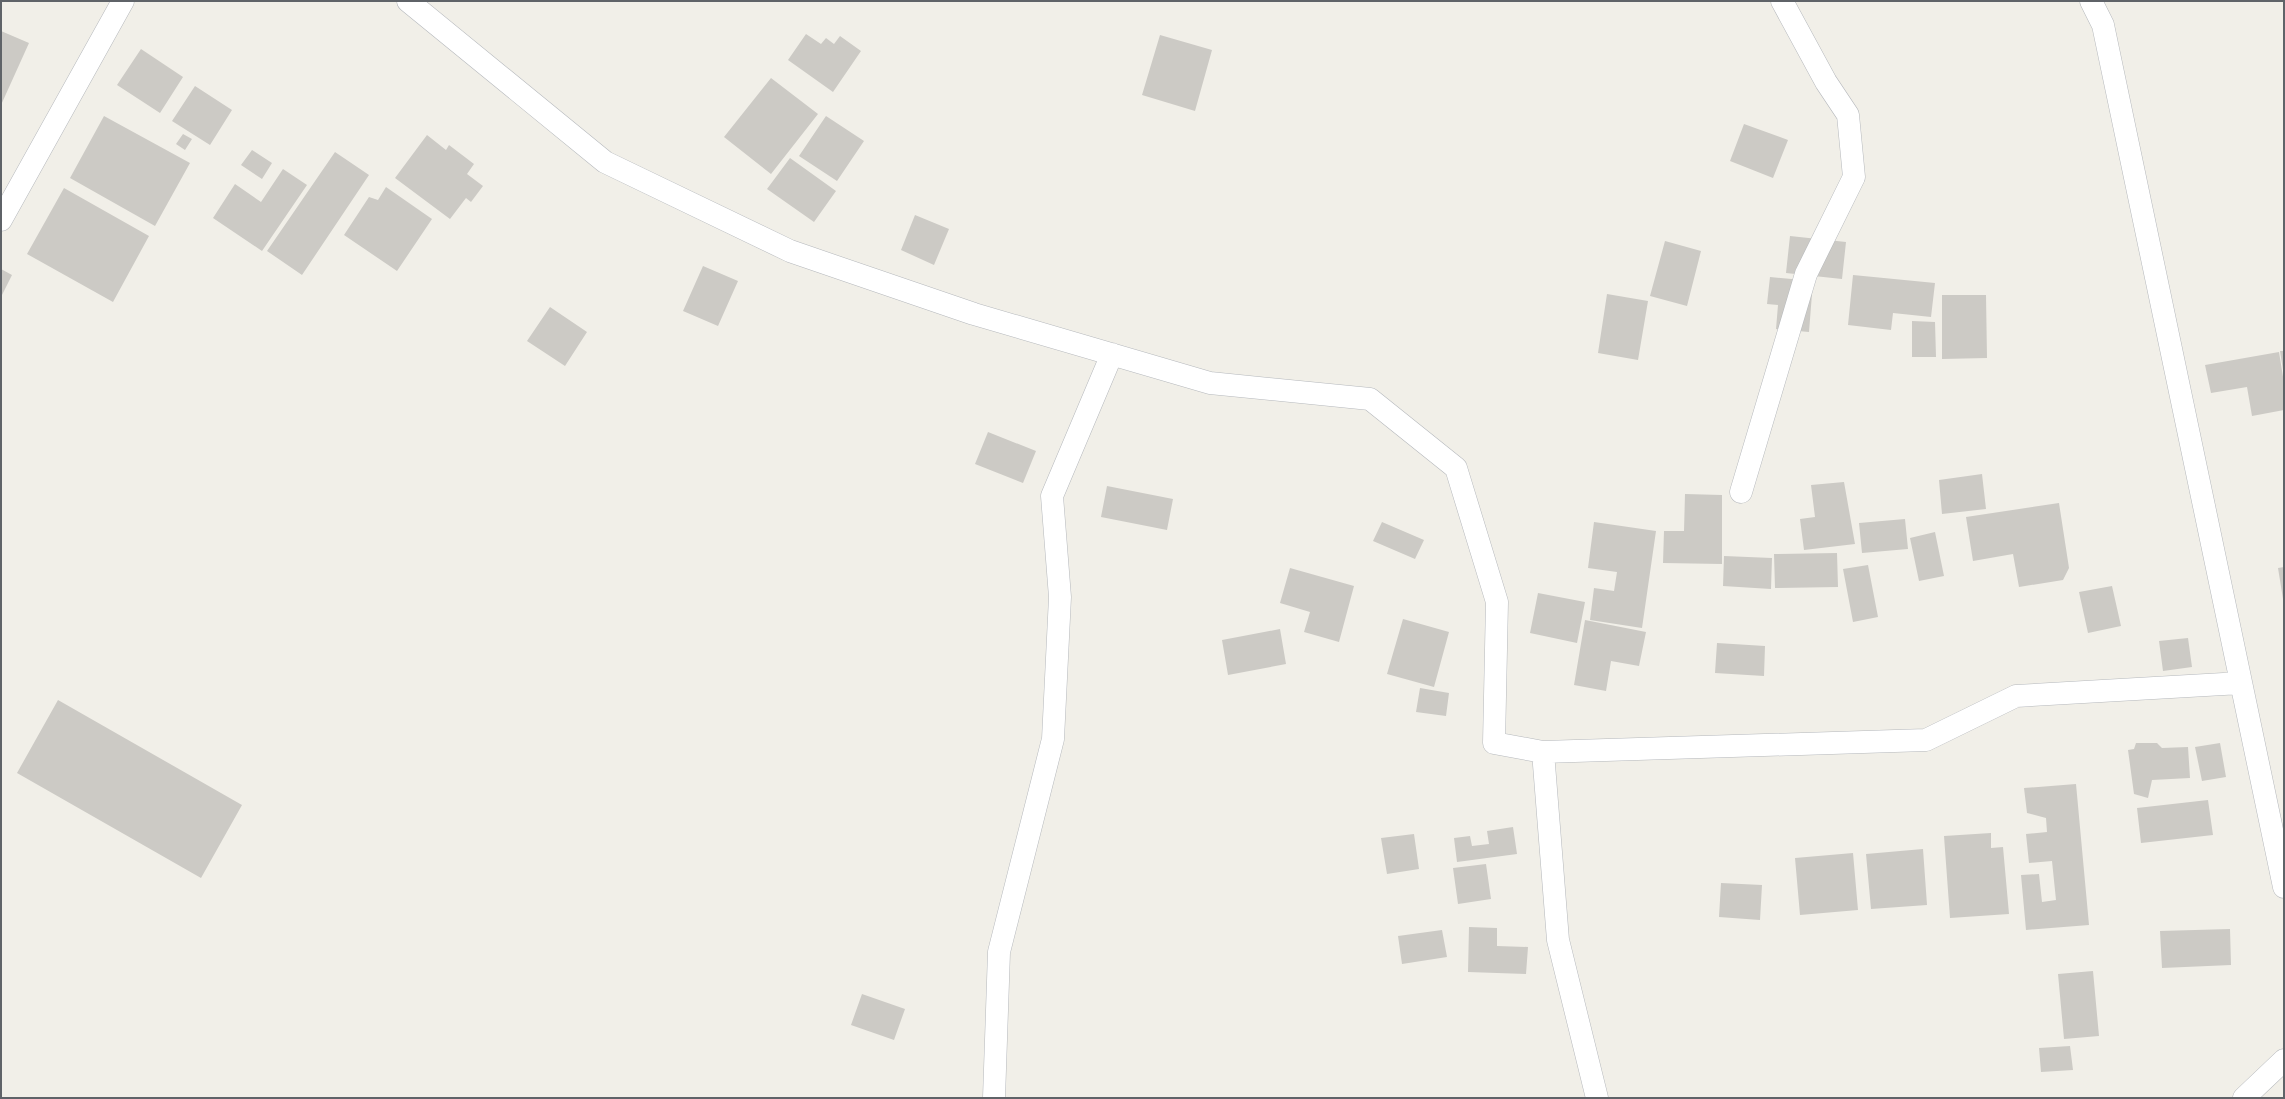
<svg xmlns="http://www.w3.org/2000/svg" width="2285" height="1099" viewBox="0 0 2285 1099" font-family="Inter,sans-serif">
  <rect width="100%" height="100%" fill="#f1efe8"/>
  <path fill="#cccac5" d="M1,31L29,43L1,105Z
    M806,34L821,44L826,38L834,44L840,36L861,51L833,92L788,60Z
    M1160,35L1212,50L1195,111L1142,95Z
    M141,49L183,77L160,113L117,85Z
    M771,78L818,114L771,174L724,137Z
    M195,86L232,110L210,145L172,121Z
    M104,116L190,163L155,226L70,178Z
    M826,116L864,141L837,181L799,156Z
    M1744,124L1788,140L1773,178L1730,161Z
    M183,134L192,139L185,150L176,144Z
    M427,135L446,150L449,145L474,164L467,174L483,186L471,202L466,198L450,219L395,178Z
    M252,150L272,163L262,179L241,165Z
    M335,152L369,175L302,275L267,251Z
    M790,158L836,191L814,222L767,189Z
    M283,169L307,185L262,251L213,218L235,184L261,202Z
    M386,187L432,219L397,271L344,235L369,197L378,200Z
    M64,188L149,236L113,302L27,254Z
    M915,215L949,229L934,265L901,250Z
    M1790,236L1846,242L1842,279L1786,273Z
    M1665,241L1701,251L1687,306L1650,296Z
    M703,266L738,281L718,326L683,311Z
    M1,269L12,275L1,297Z
    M1853,275L1935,283L1931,317L1893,313L1891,330L1848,325Z
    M1770,277L1813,281L1809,332L1776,329L1778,305L1767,304Z
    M1607,294L1648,301L1638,360L1598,353Z
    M1942,295H1986L1987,358L1942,359Z
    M550,307L587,332L565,366L527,341Z
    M1912,321L1935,322L1936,357H1912Z
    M2280,351H2284V370H2283Z
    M2279,352L2284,383V410L2252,416L2247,387L2211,393L2205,365Z
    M988,432L1036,451L1023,483L975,464Z
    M1982,474L1986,509L1942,514L1939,480Z
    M1844,482L1855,544L1804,550L1800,519L1815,517L1811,485Z
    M1107,486L1173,499L1167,530L1101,517Z
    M1685,494L1722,495V564L1663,563L1664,531H1684Z
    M2059,503L2069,568L2063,580L2019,587L2013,554L1973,561L1966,517Z
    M1905,519L1908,549L1862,553L1859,523Z
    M1382,522L1424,540L1415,559L1373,541Z
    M1594,522L1656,531L1642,628L1590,620L1594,588L1614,591L1617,572L1588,568Z
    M1935,532L1944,576L1919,581L1910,538Z
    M1837,553L1838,587L1775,588L1774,554Z
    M1724,556L1772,558L1771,589L1723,586Z
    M1868,565L1878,617L1853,622L1843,569Z
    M2284,567V599H2283L2278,568Z
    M1290,568L1354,586L1339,642L1304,632L1310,612L1280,603Z
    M2112,586L2121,626L2088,633L2079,592Z
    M1538,593L1585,602L1577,643L1530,633Z
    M1403,619L1449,632L1434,687L1387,674Z
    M1585,620L1646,632L1639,666L1611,661L1606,691L1574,685Z
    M1280,629L1286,664L1228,675L1222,640Z
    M2188,638L2192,667L2163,671L2159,641Z
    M1717,643L1765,646L1764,676L1715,673Z
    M1420,688L1449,693L1446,716L1416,712Z
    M58,700L242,805L201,878L17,773Z
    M2136,743H2157L2162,748L2188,747L2190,778L2152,780L2148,798L2134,794L2128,750L2134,749Z
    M2220,743L2226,777L2202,781L2195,747Z
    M2076,784L2089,925L2026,930L2021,875L2039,874L2042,902L2056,900L2052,861L2029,863L2026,834L2047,832L2046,818L2027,813L2024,788Z
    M2208,800L2213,835L2141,843L2137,808Z
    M1513,827L1517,854L1457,862L1454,838L1470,836L1472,846L1489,844L1487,831Z
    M1991,833V848L2003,847L2009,914L1950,918L1944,836Z
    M1414,834L1419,869L1387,874L1381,838Z
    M1923,849L1927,905L1871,909L1866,854Z
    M1853,853L1858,910L1800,915L1795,858Z
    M1486,864L1491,899L1458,904L1453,868Z
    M1721,883L1762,885L1760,920L1719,917Z
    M1469,927L1497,928V946L1528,947L1526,974L1468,972Z
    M2230,929L2231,965L2162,968L2160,931Z
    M1442,930L1447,957L1402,964L1398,936Z
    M2093,971L2099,1036L2064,1039L2058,974Z
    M862,994L905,1009L894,1040L851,1025Z
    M2070,1046L2073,1070L2041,1072L2039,1048Z"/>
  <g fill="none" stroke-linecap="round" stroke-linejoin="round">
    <defs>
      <path id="minor" d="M408,1L605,162L790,251L974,314L1210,383L1370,399L1456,468L1497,602L1494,743L1543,752
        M2091,1L2103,25L2284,887
        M1,220L123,1
        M1741,492L1806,274L1854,177L1848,115L1826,82L1782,1
        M994,1098L999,952L1053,739L1060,597L1052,496L1112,354
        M1597,1098L1558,940L1543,752L1926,740L2016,696L2241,683
        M2244,1098L2284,1060"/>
    </defs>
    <use href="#minor" stroke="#b5b8bc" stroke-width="23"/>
    <use href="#minor" stroke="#fff" stroke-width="22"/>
  </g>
  <rect width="2285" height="1099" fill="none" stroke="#5f6368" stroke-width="4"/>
</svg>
